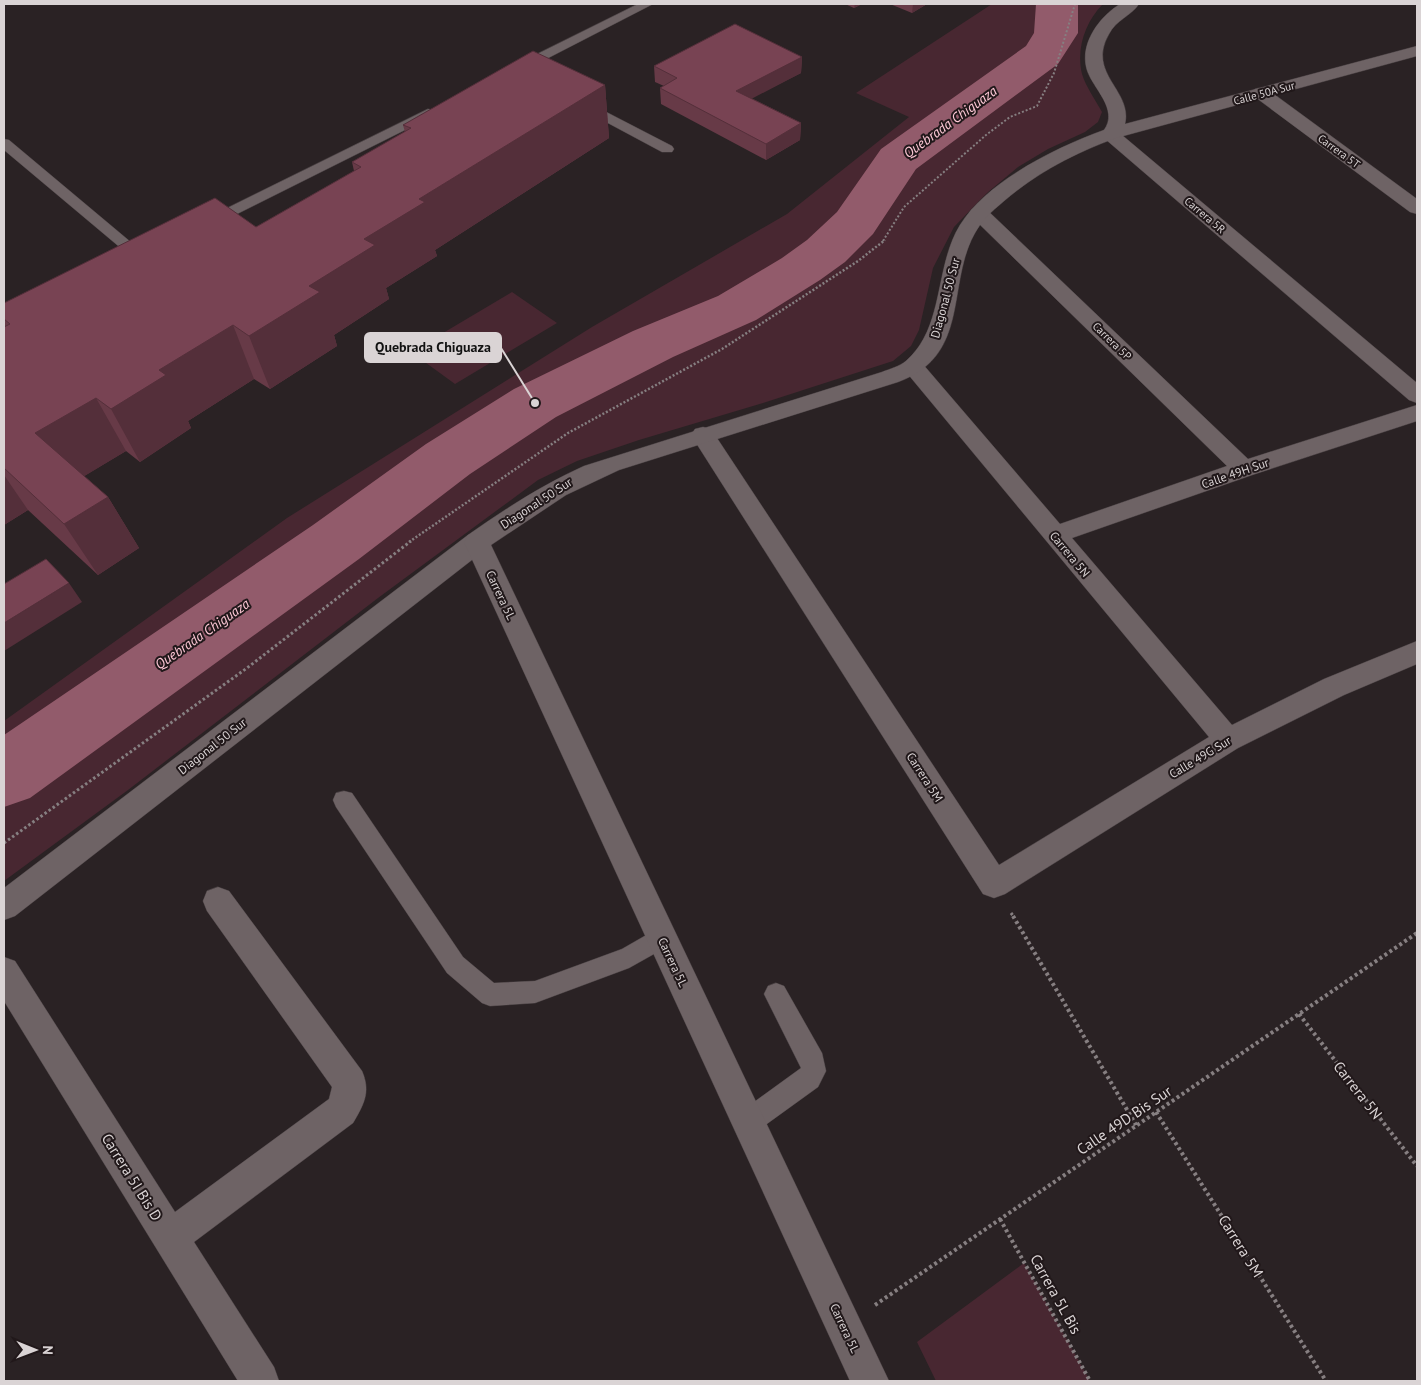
<svg xmlns="http://www.w3.org/2000/svg" width="1421" height="1385" viewBox="0 0 1421 1385" font-family="'PT Sans',sans-serif">
  <rect width="100%" height="100%" fill="#2a2224"/>
  <path fill="#482731" d="M992,4H1103C1085,22 1076,49 1082,74C1086,87 1096,101 1102,112L1098,122L1085,132L1048,149L1018,167L987,193L954,227L933,268L919,330L911,346L893,361L763,403L639,440L577,461L538,480L378,598L128,790L4,881V721L287,518L592,327L787,214L909,117L856,93Z
    M512,292L557,323L455,384L411,352Z
    M1024,1263L1090,1381H936L917,1342Z"/>
  <g fill="none" stroke-linecap="round" stroke-linejoin="round">
    <path fill="#925b6b" fill-rule="evenodd" d="M1036,4H1078V33L1058,64L916,169L873,234L845,262L820,280L756,320L673,357L556,417L470,474L359,559L30,798L4,807V735L313,525L426,444L514,389L633,331L718,296L782,258L807,240L837,212L881,149L1026,46L1034,33Z"/>
    <defs>
      <path id="service" d="M638,4H653L523,71L519,72L513,68L515,65Z
        M583,100L672,146L674,149L672,152H662L578,107L577,104Z
        M428,109L433,110L435,113L433,116L213,226H203L201,223L203,220Z
        M4,139L9,140L145,254L147,257L145,260H135L4,150Z
        M344,791L352,793L463,957L494,983L535,981L622,949L662,926L670,929L673,937L670,945L629,968L535,1003L490,1006L482,1003L447,973L336,807L333,800L336,793Z
        M776,983L784,986L822,1053L826,1071L818,1087L757,1131L748,1135L739,1131L735,1122L739,1113L801,1068L764,994L768,986Z"/>
      <path id="minor" d="M1261,88L1267,89L1417,199V214L1410,212L1255,97L1252,93L1255,89Z
        M979,207L986,209L1248,459L1417,405V421L1252,475L1072,538L1232,725L1324,679L1417,641V664L1344,695L1238,748L1005,894L994,898L983,894L691,435L695,429L703,427L711,429L999,865L1209,737L902,367L905,362L913,360L921,362L1060,524L1227,466L972,217L969,213L972,209Z
        M218,887L229,891L362,1071C371,1092 364,1104 353,1123L194,1242L274,1367L279,1381H238L4,1001V957L15,961L175,1212L329,1099L332,1087L207,911L203,901L207,891Z"/>
      <path id="tertiary" d="M1110,129L1116,130L1417,383V403L1409,400L1104,138L1101,134L1104,130Z
        M477,533L486,535L490,542L486,549L15,916L4,920V888L468,535Z"/>
      <path id="secondary" d="M1120,4H1139C1131,16 1116,20 1109,34C1086,74 1133,90 1125,124L1417,46V56L1116,138C1075,153 1038,172 1004,201C996,208 986,216 980,225C943,277 975,354 898,382L619,470L566,495L491,545L889,1381H850L464,542L468,535C505,509 542,485 584,466L882,372C890,369 900,366 906,361C945,327 934,267 960,225C987,181 1057,147 1104,130C1119,109 1093,89 1087,70C1079,44 1099,17 1120,4Z"/>
    </defs>
    <use href="#service" stroke="#473f41" stroke-width="1"/>
    <use href="#minor" stroke="#473f41" stroke-width="1"/>
    <use href="#tertiary" stroke="#473f41" stroke-width="1"/>
    <use href="#secondary" stroke="#473f41" stroke-width="1"/>
    <path stroke="#867f81" stroke-width="2" stroke-dasharray="2 2" stroke-linecap="butt" d="M883,241L904,207L986,135L1010,117L1037,106L1054,73L1075,4"/>
    <path stroke="#867f81" stroke-width="2.5" stroke-dasharray="2 2" stroke-linecap="butt" d="M409,542L568,433L722,349L858,261L885,240"/>
    <path stroke="#867f81" stroke-width="3" stroke-dasharray="2.5 2.5" stroke-linecap="butt" d="M4,843L247,668L411,541
      M1011,913L1014,917"/>
    <path stroke="#867f81" stroke-width="4" stroke-dasharray="3 3" stroke-linecap="butt" d="M1013,916L1136,1125
      M1299,1014L1417,1166
      M1156,1112L1326,1381
      M1000,1219L1090,1381
      M875,1305L1417,933"/>
    <use href="#service" fill="#6e6365" fill-rule="evenodd"/>
    <use href="#minor" fill="#6e6365" fill-rule="evenodd"/>
    <use href="#tertiary" fill="#6e6365" fill-rule="evenodd"/>
    <use href="#secondary" fill="#6e6365" fill-rule="evenodd"/>
  </g>
  <path fill="#673a47" d="M845,4H862L854,8Z
    M890,4H927L912,13Z
    M802,57L801,73L751,98L801,123L800,140L766,160L661,104L660,88L664,86L655,82L654,66Z
    M605,85L609,138L435,250L437,256L386,288L389,299L334,335L337,346L270,389L254,379L188,421L191,428L140,462L126,451L84,476L108,497L139,548L98,575L28,510L4,525V303L256,227L354,171L352,162L405,132L403,125Z"/>
  <path fill="#542f3a" d="M855,4H862L854,8Z
    M913,4H927L912,13Z
    M802,57L801,73L736,107V91Z
    M605,85L609,138L435,250L437,256L386,288L389,299L334,335L337,346L270,389L249,336L364,239L419,199Z
    M801,123L800,140L766,160V144Z
    M233,325L254,379L188,421L191,428L140,462L111,409L159,370Z
    M96,398L126,451L68,486L35,433Z
    M4,475L28,510L4,525Z
    M108,497L139,548L98,575L64,524Z
    M69,583L82,602L4,651V623Z"/>
  <path fill="#784353" stroke="#542f3a" d="M735,24L802,57L736,91L801,123L766,144L660,88L677,78L654,66Z
    M533,51L605,85L419,199L425,202L364,239L375,245L309,286L320,292L249,336L233,325L159,370L166,375L111,409L96,398L35,433L108,497L64,524L4,468V327L10,324L4,319V303L215,198L256,227L361,167L352,162L411,128L403,125Z
    M46,559L69,583L4,623V584Z"/>
  <g text-anchor="middle" dominant-baseline="central" stroke-width="4" stroke-linejoin="round" paint-order="stroke">
    <g font-size="11" fill="#dad4d5" stroke="#21181a">
      <text transform="translate(1264 93) rotate(-15)">Calle 50A Sur</text>
      <text transform="translate(1339 151) rotate(36)">Carrera 5T</text>
      <text transform="translate(1205 215) rotate(40)">Carrera 5R</text>
      <text transform="translate(1112 341) rotate(44)">Carrera 5P</text>
    </g>
    <g font-size="12" fill="#dad4d5" stroke="#21181a">
      <text transform="translate(945 298) rotate(-75)">Diagonal 50 Sur</text>
      <text transform="translate(1235 473) rotate(-19)">Calle 49H Sur</text>
      <text transform="translate(536 503) rotate(-33)">Diagonal 50 Sur</text>
      <text transform="translate(1070 554) rotate(50)">Carrera 5N</text>
      <text transform="translate(501 595) rotate(65)">Carrera 5L</text>
      <text transform="translate(212 746) rotate(-38)">Diagonal 50 Sur</text>
      <text transform="translate(1200 757) rotate(-31)">Calle 49G Sur</text>
      <text transform="translate(925 777) rotate(57)">Carrera 5M</text>
      <text transform="translate(673 962) rotate(65)">Carrera 5L</text>
      <text transform="translate(845 1328) rotate(65)">Carrera 5L</text>
    </g>
    <g font-size="14" font-style="italic" fill="#ffc9d7" stroke="#21181a">
      <text transform="translate(950 122) rotate(-36)">Quebrada Chiguaza</text>
      <text transform="translate(202 634) rotate(-35)">Quebrada Chiguaza</text>
    </g>
    <g font-size="15" fill="#dad4d5" stroke="#21181a">
      <text transform="translate(1358 1090) rotate(52)">Carrera 5N</text>
      <text transform="translate(1124 1120) rotate(-34)">Calle 49D Bis Sur</text>
      <text transform="translate(132 1177) rotate(58)">Carrera 5I Bis D</text>
      <text transform="translate(1241 1246) rotate(58)">Carrera 5M</text>
      <text transform="translate(1056 1294) rotate(61)">Carrera 5L Bis</text>
    </g>
  </g>
  <path fill="none" stroke="#dad4d5" stroke-width="2" d="M535 403L501 348"/>
  <circle fill="#dad4d5" stroke="#21181a" stroke-width="2" cx="535" cy="403" r="5"/>
  <rect fill="#dad4d5" stroke="#dad4d5" stroke-width="2" x="365" y="333" width="136" height="29" rx="5"/>
  <g font-size="14" text-anchor="middle" font-weight="bold" fill="#111">
    <text x="433" y="352">Quebrada Chiguaza</text>
  </g>
  <rect width="1421" height="1385" fill="none" stroke="#dad4d5" stroke-width="10"/>
  <g transform="translate(35 1350) rotate(91)" stroke="#21181a" stroke-width="4" paint-order="stroke">
  <path d="M0-4L9 19L0 12L-9 19Z" fill="#dad4d5"/>
  <text y="-8" font-size="14" font-weight="bold" text-anchor="middle" fill="#dad4d5">N</text>
  </g>
</svg>
